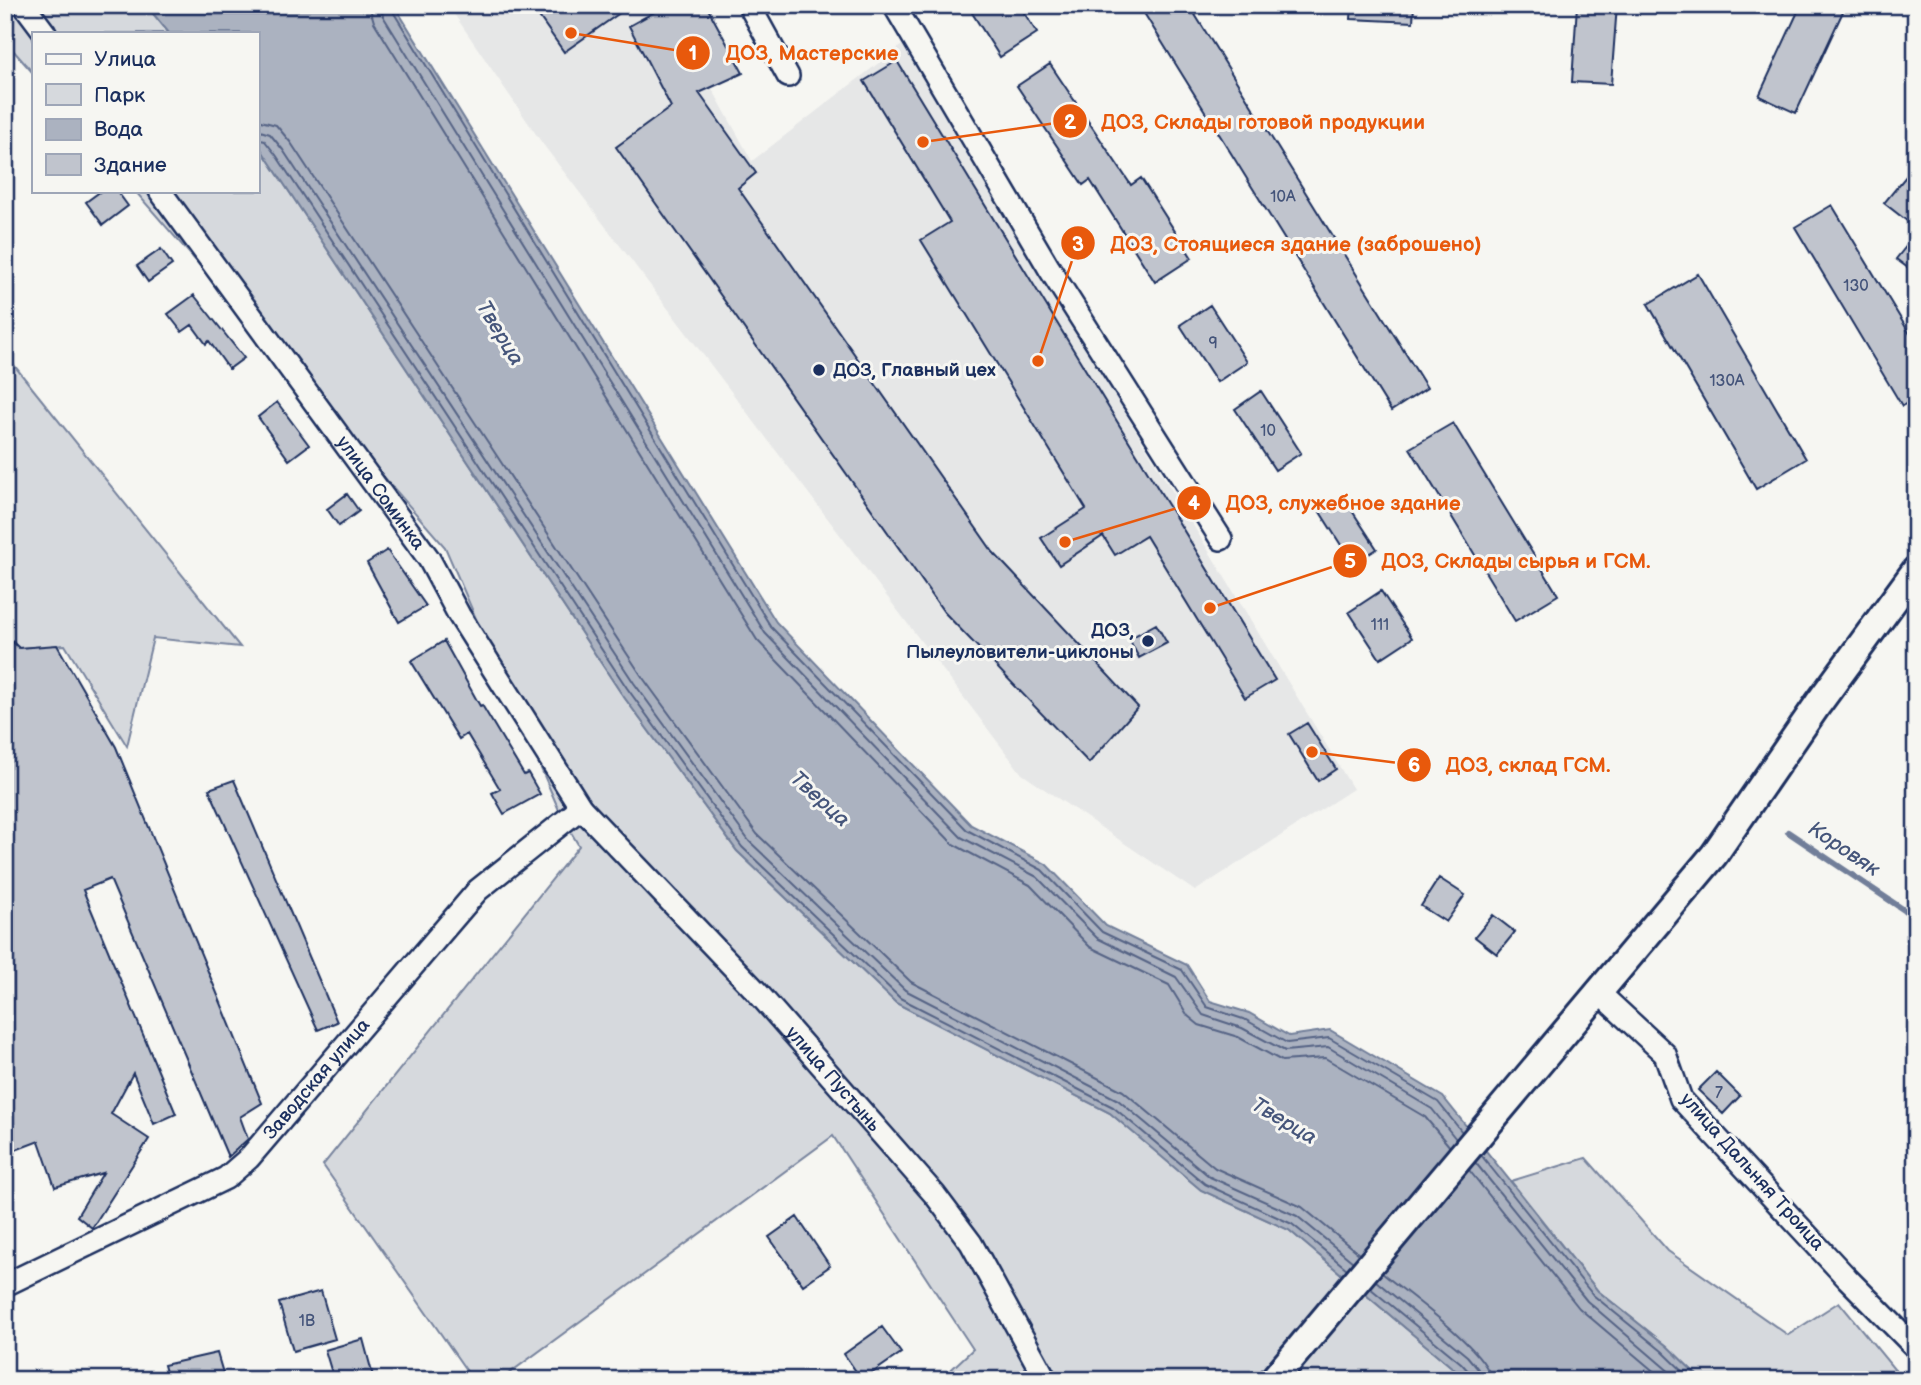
<svg xmlns="http://www.w3.org/2000/svg" width="1921" height="1385" viewBox="0 0 1921 1385" font-family="'Balsamiq Sans',sans-serif">
  <rect width="100%" height="100%" fill="#f6f6f2"/>
  <filter id="ink" filterUnits="userSpaceOnUse"><feTurbulence type="fractalNoise" baseFrequency=".0143" numOctaves="2"/><feDisplacementMap in="SourceGraphic" scale="14" xChannelSelector="R" yChannelSelector="G"/><feConvolveMatrix kernelMatrix="1 2 1 2 8 2 1 2 1" color-interpolation-filters="sRGB"/></filter>
  <g filter="url(#ink)">
    <path fill="#e6e7e7" d="M448,5H666L752,161L902,45L1353,789L1195,891L1022,774L542,143Z"/>
    <path fill="#d6d9dd" stroke="#78849e" stroke-width="2" d="M5,5H146L169,33H33V73L5,41Z
      M257,143L621,693L737,851L896,1003L1110,1113L1201,1190L1289,1230L1467,1380H940L973,1349L833,1136L500,1380H473L323,1165L579,846L562,817L445,547L135,191H257Z
      M5,354L240,647L153,638L127,746L65,645L19,648L5,635Z
      M1586,1158L1668,1251L1788,1335L1839,1302L1903,1380H1702L1667,1346L1598,1291L1511,1181Z"/>
    <path fill="#abb2c0" stroke="#717e99" stroke-width="2" d="M146,5H394L776,622L971,825L1046,864L1106,926L1187,965L1210,1001L1249,1013L1289,1036L1330,1030L1443,1097L1598,1291L1667,1346L1702,1380H1467L1289,1230L1201,1190L1110,1113L896,1003L737,851L621,693L257,143V33H169Z"/>
    <g fill="none" stroke-linecap="round" stroke-linejoin="round">
      <path stroke="#556385" stroke-width="2" d="M369,5L374,22L757,640L953,844L1030,885L1090,947L1169,985L1188,1016L1199,1025L1238,1037L1282,1061L1325,1058L1425,1117L1450,1147
        M380,5L383,16L765,633L961,837L1037,877L1097,938L1176,977L1203,1015L1242,1028L1285,1051L1328,1047L1432,1109L1456,1139
        M389,5L771,627L967,830L1042,870L1102,932L1182,970L1207,1007L1246,1020L1287,1043L1329,1038L1438,1102L1462,1132
        M257,120L276,125L291,143L643,678L757,834L911,982L1123,1091L1215,1168L1302,1207L1359,1254
        M257,130L270,134L283,150L634,683L749,841L905,990L1118,1100L1210,1177L1297,1216L1353,1262
        M257,139L265,141L276,155L627,688L742,847L900,998L1113,1107L1205,1184L1292,1224L1347,1269
        M1481,1155L1593,1295L1662,1351L1692,1380
        M1475,1162L1587,1301L1679,1380
        M1469,1170L1579,1308L1664,1380
        M1382,1273C1406,1293 1490,1352 1491,1380
        M1376,1281L1467,1356L1478,1369L1481,1380
        M1370,1288L1461,1363L1470,1373L1472,1380"/>
      <path stroke="#717e99" stroke-width="6" d="M1788,832L1916,918"/>
    </g>
    <path fill="#c0c4cd" stroke="#1b2f5e" stroke-width="2" d="M531,5H631L564,52Z
      M667,5H706L743,73L699,93L756,173L738,188L993,552L1138,707L1089,763L944,612L616,147L671,107L629,26Z
      M967,5H1019L1037,33L1000,57Z
      M1139,5H1189L1427,388L1391,411Z
      M1352,5H1414L1413,22L1351,19Z
      M1577,5H1617L1611,84L1572,82Z
      M1801,5H1846L1796,113L1759,96Z
      M897,61L1275,680L1245,698L1146,536L1115,555L1103,536L1059,565L1041,538L1086,509L921,240L950,222L864,81Z
      M1050,64L1131,185L1141,178L1192,258L1155,282L1090,180L1083,185L1017,86Z
      M1916,164V228L1884,203Z
      M101,191H117L128,206L103,225L86,202Z
      M1832,205L1916,344V398L1902,406L1795,227Z
      M1916,234V274L1896,259Z
      M161,249L172,265L148,282L137,266Z
      M1698,274L1806,459L1756,489L1648,304Z
      M194,295L244,358L229,369L209,341L206,344L192,325L182,332L168,314Z
      M1210,305L1247,362L1217,382L1180,325Z
      M1261,391L1301,453L1275,470L1235,409Z
      M277,402L309,445L289,460L258,417Z
      M1453,423L1558,595L1515,621L1410,448Z
      M347,494L359,511L339,526L327,509Z
      M1343,497L1377,549L1353,564L1320,512Z
      M387,550L426,606L399,622L367,563Z
      M1381,591L1412,638L1380,659L1349,612Z
      M1156,624L1167,643L1139,658L1129,639Z
      M5,635L19,648L57,645L116,747L262,1103L240,1117L248,1139L228,1157L110,879L83,890L176,1114L154,1124L133,1073L111,1114L149,1139L92,1228L77,1216L103,1173L55,1187L39,1141L5,1154Z
      M444,641L480,706L482,705L524,775L528,773L540,794L504,814L492,793L500,789L467,734L459,739L411,661Z
      M1307,723L1336,769L1318,781L1289,734Z
      M234,780L337,1022L318,1030L209,789Z
      M1439,878L1465,895L1446,922L1421,906Z
      M1493,915L1515,932L1497,954L1475,937Z
      M1716,1072L1740,1096L1723,1114L1698,1090Z
      M797,1217L830,1266L803,1285L769,1237Z
      M321,1291L335,1339L293,1351L279,1303Z
      M882,1327L901,1353L862,1380L844,1354Z
      M363,1339L374,1380H334L325,1350Z
      M217,1353L225,1380H168L164,1365Z"/>
    <g fill="none" stroke-linecap="round" stroke-linejoin="round">
      <defs>
        <g id="minor">
          <path d="M24,5L45,33"/>
          <path d="M749,5L788,76"/>
          <path d="M894,5L1049,268L1221,539"/>
          <path id="s1" d="M160,191L429,559L459,615L581,808L757,992L935,1195L971,1243L1046,1380"/>
          <path d="M1597,991L1665,1054L1681,1099L1847,1278L1916,1348"/>
          <path id="s2" d="M5,1285L226,1178L249,1158L478,890L581,808"/>
        </g>
        <path id="tertiary" d="M1273,1380L1714,855L1818,704L1916,570"/>
      </defs>
      <use href="#minor" stroke="#1b2f5e" stroke-width="26"/>
      <use href="#tertiary" stroke="#1b2f5e" stroke-width="32"/>
      <use href="#minor" stroke="#f6f6f2" stroke-width="21"/>
      <use href="#tertiary" stroke="#f6f6f2" stroke-width="26"/>
    </g>
  </g>
  <g fill="#1b2f5e" stroke="#f6f6f2" stroke-width="2.5">
    <circle cx="819" cy="370" r="7"/>
    <circle cx="1148" cy="641" r="7"/>
  </g>
  <g text-anchor="middle" dominant-baseline="central" stroke-width="6" stroke-linejoin="round" paint-order="stroke">
    <g font-size="16" fill="#44547a">
      <text x="1283" y="197">10А</text>
      <text x="1856" y="286">130</text>
      <text x="1213" y="343">9</text>
      <text x="1727" y="381">130А</text>
      <text x="1268" y="431">10</text>
      <text x="1380" y="625">111</text>
      <text x="1719" y="1093">7</text>
      <text x="307" y="1321">1В</text>
    </g>
    <g font-size="19" font-weight="bold" fill="#1b2f5e" stroke="#f6f6f2" text-anchor="start">
      <text x="833" y="370">ДОЗ, Главный цех</text>
      <text x="1134" y="630" text-anchor="end">ДОЗ,<tspan x="1134" dy="22">Пылеуловители-циклоны</tspan></text>
    </g>
    <g font-size="19" fill="#1b2f5e" stroke="#f6f6f2">
      <text stroke="none"><textPath href="#s1" startOffset="374">улица Соминка</textPath></text>
      <text stroke="none"><textPath href="#s2" startOffset="380">Заводская улица</textPath></text>
      <text stroke="none"><textPath href="#s1" startOffset="1118">улица Пустынь</textPath></text>
      <text transform="translate(1752 1172) rotate(48)">улица Дальняя Троица</text>
    </g>
    <g font-size="21" font-style="italic" fill="#46567b" stroke="#f6f6f2">
      <text transform="translate(500 333) rotate(59)">Тверца</text>
      <text transform="translate(820 799) rotate(42)">Тверца</text>
      <text transform="translate(1844 849) rotate(34)">Коровяк</text>
      <text transform="translate(1284 1121) rotate(31)">Тверца</text>
    </g>
  </g>
  <path fill="none" stroke="#e8590c" stroke-width="2.5" d="M571 33L693 53M923 142L1070 121M1038 361L1078 243M1065 542L1194 503M1210 608L1350 561M1312 752L1414 765"/>
  <g fill="#e8590c" stroke="#f6f6f2" stroke-width="2.5">
    <circle cx="571" cy="33" r="7"/>
    <circle cx="923" cy="142" r="7"/>
    <circle cx="1038" cy="361" r="7"/>
    <circle cx="1065" cy="542" r="7"/>
    <circle cx="1210" cy="608" r="7"/>
    <circle cx="1312" cy="752" r="7"/>
    <circle cx="693" cy="53" r="18"/>
    <circle cx="1070" cy="121" r="18"/>
    <circle cx="1078" cy="243" r="18"/>
    <circle cx="1194" cy="503" r="18"/>
    <circle cx="1350" cy="561" r="18"/>
    <circle cx="1414" cy="765" r="18"/>
  </g>
  <g font-size="21" text-anchor="middle" font-weight="bold" fill="#fff">
    <text x="693" y="60">1</text>
    <text x="1070" y="129">2</text>
    <text x="1078" y="251">3</text>
    <text x="1194" y="510">4</text>
    <text x="1350" y="568">5</text>
    <text x="1414" y="772">6</text>
  </g>
  <g font-size="21" text-anchor="middle" font-weight="bold" fill="#e8590c" stroke="#f6f6f2" stroke-width="6" stroke-linejoin="round" paint-order="stroke">
    <text x="812" y="60">ДОЗ, Мастерские</text>
    <text x="1263" y="129">ДОЗ, Склады готовой продукции</text>
    <text x="1296" y="251">ДОЗ, Стоящиеся здание (заброшено)</text>
    <text x="1343" y="510">ДОЗ, служебное здание</text>
    <text x="1516" y="568">ДОЗ, Склады сырья и ГСМ.</text>
    <text x="1528" y="772">ДОЗ, склад ГСМ.</text>
  </g>
  <rect width="1921" height="1385" fill="none" stroke="#f6f6f2" stroke-width="28"/>
  <rect x="14" y="14" width="1893" height="1357" fill="none" stroke="#1b2f5e" stroke-width="2.5" filter="url(#ink)"/>
  <rect x="32" y="32" width="228" height="161" fill="#f6f6f2" stroke="#9ea6b7" stroke-width="2"/>
  <rect x="46" y="54" width="35" height="10" fill="#f6f6f2" stroke="#9ea6b7" stroke-width="2"/>
  <text x="94" y="66" font-size="21" fill="#1b2f5e">Улица</text>
  <rect x="46" y="84" width="35" height="21" fill="#d6d9dd" stroke="#9ea6b7" stroke-width="2"/>
  <text x="94" y="102" font-size="21" fill="#1b2f5e">Парк</text>
  <rect x="46" y="119" width="35" height="21" fill="#abb2c0" stroke="#9ea6b7" stroke-width="2"/>
  <text x="94" y="136" font-size="21" fill="#1b2f5e">Вода</text>
  <rect x="46" y="154" width="35" height="21" fill="#c0c4cd" stroke="#9ea6b7" stroke-width="2"/>
  <text x="94" y="172" font-size="21" fill="#1b2f5e">Здание</text>
</svg>
